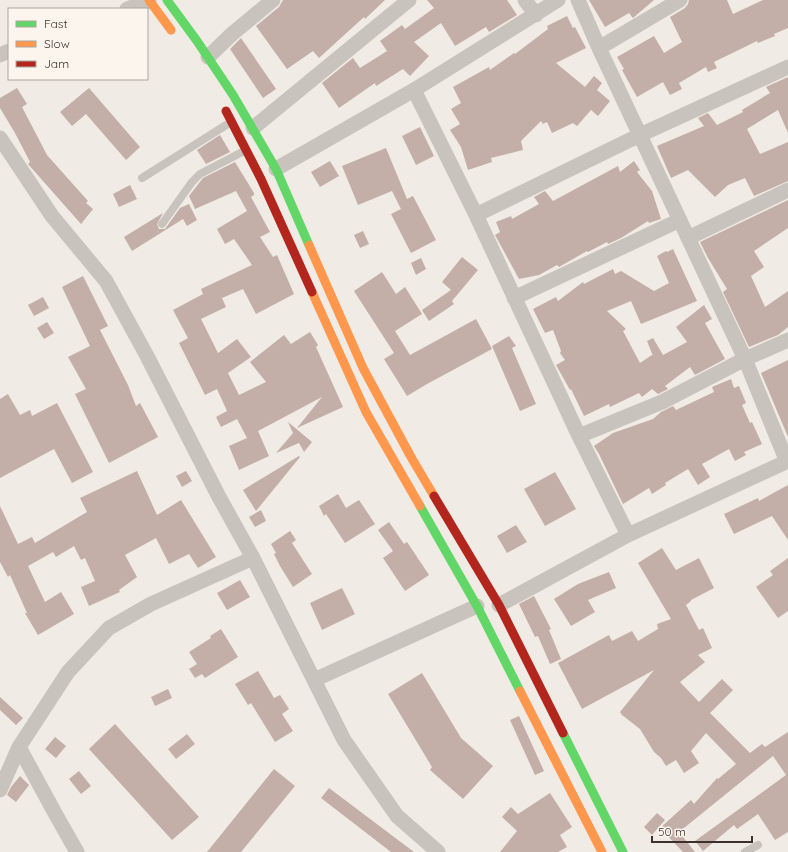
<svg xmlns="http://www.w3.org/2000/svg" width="788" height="852" viewBox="0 0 788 852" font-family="Quicksand,sans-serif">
  <rect width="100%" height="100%" fill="#f0ebe5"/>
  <path fill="#c3afa7" d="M283,0H385L365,19L364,17L319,58L313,51L287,69L256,26L279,7Z
    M427,0H507L517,15L489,32L486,27L455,46L441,23L414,42L429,56L410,76L403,69L376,86L375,83L339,108L322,83L353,58L360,68L387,51L380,41L402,25L405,29L434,8Z
    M589,0H654L633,18L629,13L605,27Z
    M689,0H727L733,14L763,0H788V28L774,34L775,36L758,43L757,41L714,62L717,68L708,72L706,67L679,83L682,89L670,95L663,82L637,97L622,70L624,69L617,57L654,36L664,53L682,42L670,17L685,8L688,4Z
    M567,16L573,28L575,27L586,48L556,63L585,87L594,76L602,83L597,90L610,101L598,116L591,110L577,126L573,123L552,133L547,122L543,124L541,121L521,141L523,150L491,158L492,162L468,170L461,147L450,130L460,124L451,109L461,103L453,87L489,67L490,70L514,53L515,54L548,29L547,26Z
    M241,38L276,89L263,98L230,49Z
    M788,77V133L778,110L747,129L760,154L788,142V181L754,196L745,178L728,185L715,197L688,170L671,178L657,146L704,126L698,118L708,113L717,125L743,112L742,110L770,93L766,87Z
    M17,88L27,104L22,107L47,155L88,201L86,203L93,209L81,224L28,164L30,162L15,133L0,108V98Z
    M89,88L140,147L126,160L86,114L72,126L60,112Z
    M420,127L434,156L416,165L402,136Z
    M220,135L230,152L206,164L197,150Z
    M386,148L407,199L413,196L436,240L411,253L391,214L401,209L392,191L358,205L342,166Z
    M330,161L339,176L320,187L311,172Z
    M634,161L640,170L637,172L652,191L661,219L649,223L648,221L621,238L608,244L607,242L588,252L587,251L559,267L557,265L539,275L519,279L495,235L500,232L496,222L511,216L512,219L539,204L534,197L545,191L553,201L618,166L620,172Z
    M235,162L254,193V195L251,197L270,232L260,237L273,257L277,255L294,294L256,314L243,289L222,298L226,307L201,319L218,353L237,339L251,357L228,373L239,395L266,382L250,362L284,335L291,344L310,332L318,345L316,347L343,407L297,428L322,397L258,431L269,456L239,470L229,446L247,438L237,419L221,427L216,417L227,411L217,389L205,395L179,343L188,338L173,310L203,294L201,289L252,265L234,239L225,244L217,229L247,211L236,191L195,209L189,196L203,178Z
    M130,185L137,199L119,207L113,194Z
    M788,200V228L754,251L764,267L751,276L765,307L788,291V327L778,335L749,347L723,292L727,289L708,258L700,242Z
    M189,204L197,220L187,226L183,219L132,251L124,237L163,213L157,224L159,229H165L180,208Z
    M363,231L369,244L360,248L354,235Z
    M673,249L697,301L641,324L631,301L607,311L626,329L623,331L640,363L652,355L653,356L647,341L653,338L663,355L687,342L676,327L704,305L712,319L705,323L725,359L695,375L690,367L665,386L668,389L658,394L652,389L642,397L639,393L610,407L609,404L584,416L571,389L570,390L556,365L565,360L560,353L561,351L553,330L545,333L533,309L556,297L558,301L583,282L584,284L613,269L615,274L621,271L654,291L669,283L657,256L666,251L667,252Z
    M462,257L478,270L452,301L454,304L429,321L422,310L451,290L442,282Z
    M421,258L426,269L416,275L411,263Z
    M382,272L396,294L405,287L422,314L395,331L410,355L476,319L492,349L427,384L407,396L384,359L394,353L354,291Z
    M83,276L108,326L100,330L128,385L136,406L140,403L158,437L109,463L75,394L86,389L68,357L90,346L62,287Z
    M43,297L49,308L34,316L28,305Z
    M47,322L54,333L44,339L37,328Z
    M509,336L516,346L512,348L536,404L520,411L492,346Z
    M788,360V437L761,373Z
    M731,379L734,388L739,386L746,403L742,405L750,423L752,422L762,444L744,452L746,455L735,461L729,449L702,464L710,477L698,485L688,469L665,483L666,485L652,494L649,488L623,504L599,454L594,446L613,433L653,419L661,412L673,406L676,410L714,392L712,387Z
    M8,394L20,415L30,410L32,416L57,403L93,472L72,483L54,449L0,478V399Z
    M288,422L312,442L304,452L299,443L276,453L293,433Z
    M299,456L300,457L256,511L243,490Z
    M137,471L157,515L181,500L216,557L198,568L189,554L169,564L156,538L125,555L137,577L119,590L120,592L89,606L81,587L95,581L85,558L81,560L74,546L56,557L53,552L28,566L45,602L61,592L74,614L38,635L25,613H27L10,575L8,577L0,562V506L18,544L32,537L35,543L87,512L80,498Z
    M186,471L192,481L182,487L176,476Z
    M555,472L576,509L545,526L524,489Z
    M788,485V540L772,516L734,534L724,514L758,498L759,501Z
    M338,494L346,508L359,500L375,524L345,543L326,514L324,516L319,506Z
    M261,510L266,521L255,527L249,517Z
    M389,522L404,544L407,542L429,575L405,591L383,558L393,551L378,530Z
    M516,525L527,542L507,553L497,536Z
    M290,531L296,540L292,543L312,574L293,587L280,566L274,554L276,553L271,544Z
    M662,548L676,570L699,558L714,588L691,600V601L686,605L699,630L703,628L712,648L698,655L705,662L680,682L699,702L722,679L733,690L710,713L750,753L762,744L765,747L788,732V832L775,840L758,814L737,829L734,825L703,851L695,841L786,775L773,756L679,832L695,852H683L660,828L691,800L694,804L717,778L718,779L736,764L706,733L691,751L699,763L684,773L676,760L666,766L661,758L654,752L640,729L622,715L620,712L654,670L582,709L558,663L609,635L612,641L632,631L638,641L658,629L657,624L671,619L638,563Z
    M788,558V611L778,618L756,587L773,575L770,571Z
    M609,572L616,588L588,600L595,612L571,626L554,599L578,584Z
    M240,580L250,597L227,610L217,593Z
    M342,588L355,614L322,630L310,603Z
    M534,596L551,629L549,630L561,659L550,664L538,636L535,637L519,604Z
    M221,629L238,657L205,678L202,674L195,678L189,669L197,664L189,652L211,638L210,636Z
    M258,671L274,698L280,695L289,709L282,714L293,731L275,742L251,703L248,705L235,684Z
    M422,673L461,738L493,766L463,799L430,770L432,767L388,694Z
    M168,689L172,698L155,706L151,697Z
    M0,697L23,718L16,725L0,710Z
    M519,716L544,771L535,775L510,720Z
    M115,724L199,817L172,840L89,749Z
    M187,734L195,744L176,759L168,749Z
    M55,737L66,746L56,758L45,749Z
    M274,769L295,786L241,852H207Z
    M79,771L91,786L81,794L69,779Z
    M20,776L29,785L16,802L7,795L11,787Z
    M329,788L414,852H391L321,798Z
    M550,793L572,827L560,835L567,847L558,852H500L517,831L502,817L511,807L518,814Z
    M657,813L665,820L652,835L644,827Z"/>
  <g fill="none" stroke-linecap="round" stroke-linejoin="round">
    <path stroke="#c9c3be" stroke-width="8" d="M142,178L231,122
      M162,224L192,182L200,174L246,150
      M745,852L758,845"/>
    <path stroke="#c9c3be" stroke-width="15" d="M525,0L536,15
      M578,0L599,48L745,359L787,462
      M127,9L149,1
      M599,48L680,0
      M0,55L9,51
      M208,57L232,34L273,0
      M414,90L476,215L579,436L628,535
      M253,128L409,0
      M0,138L52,216L106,281L147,356L219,497L253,558L344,740L397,816L438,852
      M276,169L414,90L558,0
      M476,215L640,135L788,67
      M688,238L788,190
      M514,298L680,220
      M579,436L662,402L745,359L788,340
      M499,605L628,535L788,461
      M314,680L477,606
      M19,747L56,815L77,852
      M0,790L19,747L68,672L109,628L151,604L253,558"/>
    <path stroke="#63d668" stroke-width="9" d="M167,0L197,41L233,95L276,169L309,245
      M420,506L477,606L520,691
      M563,733L623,852"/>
    <path stroke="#ff974d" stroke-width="9" d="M149,0L171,30
      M309,245L363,368L411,457L434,496
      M312,292L366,412L420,506
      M520,691L602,852"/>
    <path stroke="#b3261e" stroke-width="9" d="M226,111L261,179L312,292
      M434,496L499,605L563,733"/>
  </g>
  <rect x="8" y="8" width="140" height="72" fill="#fbf5ee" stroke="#aea6a0"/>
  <rect x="16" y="21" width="20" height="6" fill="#63d668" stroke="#aea6a0"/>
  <text x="44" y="28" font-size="12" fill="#3b302b">Fast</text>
  <rect x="16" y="41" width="20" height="6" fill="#ff974d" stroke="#aea6a0"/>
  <text x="44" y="48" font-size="12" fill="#3b302b">Slow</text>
  <rect x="16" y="61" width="20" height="6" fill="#b3261e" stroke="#aea6a0"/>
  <text x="44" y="68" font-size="12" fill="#3b302b">Jam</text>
  <path d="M652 836v6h100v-6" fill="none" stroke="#3b302b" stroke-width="2"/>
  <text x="658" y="836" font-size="12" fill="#3b302b" stroke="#fbf5ee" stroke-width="3" paint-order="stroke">50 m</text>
</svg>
